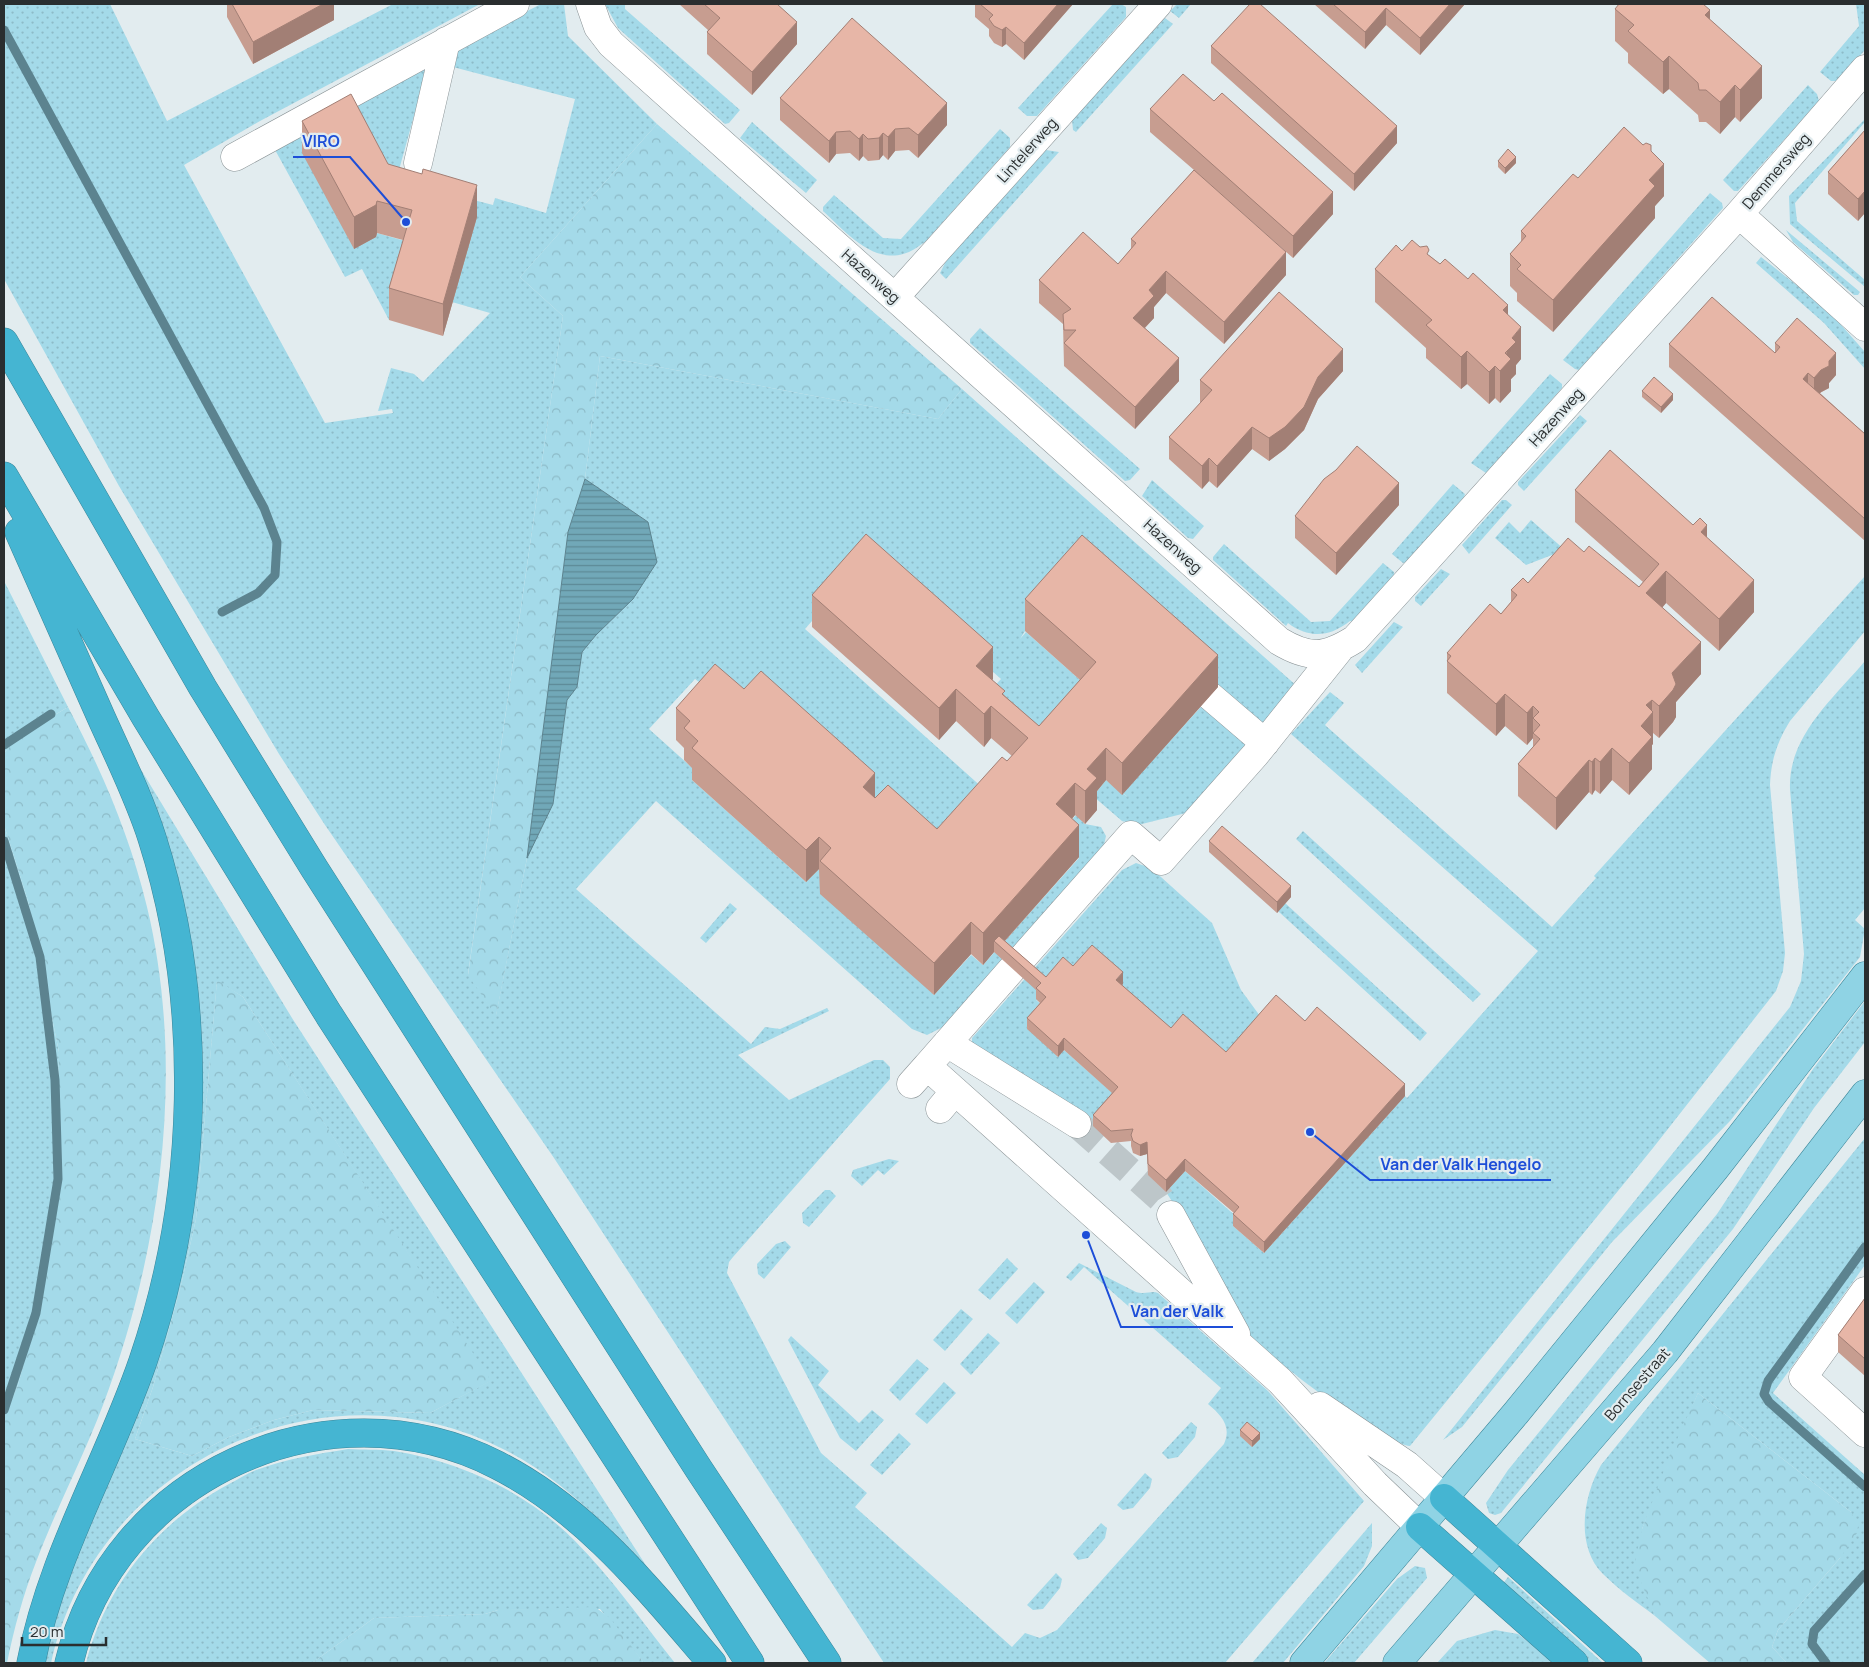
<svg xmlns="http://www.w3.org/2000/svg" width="1869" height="1667" viewBox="0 0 1869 1667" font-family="Manrope,sans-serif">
  <defs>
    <pattern id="grass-dots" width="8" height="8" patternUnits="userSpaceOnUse" patternTransform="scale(1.25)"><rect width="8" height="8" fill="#a4dae9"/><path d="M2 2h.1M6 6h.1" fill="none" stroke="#8dbbc8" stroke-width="1.8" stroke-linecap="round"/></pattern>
    <pattern id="forest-crowns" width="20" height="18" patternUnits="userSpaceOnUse" patternTransform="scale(1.25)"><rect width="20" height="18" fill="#a4dae9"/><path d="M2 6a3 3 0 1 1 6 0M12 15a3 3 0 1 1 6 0" fill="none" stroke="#8dbbc8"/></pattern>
    <pattern id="water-rules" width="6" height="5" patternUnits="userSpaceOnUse" patternTransform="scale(1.25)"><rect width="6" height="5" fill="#71a8b8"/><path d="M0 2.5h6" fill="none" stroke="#5d8996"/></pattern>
  </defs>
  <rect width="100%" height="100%" fill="#e2ecef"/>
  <path fill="url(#grass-dots)" fill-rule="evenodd" d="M4,4H110L167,121L393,4H480L260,121L184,165L325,423L393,413L392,409L378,411L391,368L414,374L423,382L490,313L452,302L462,197L493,205L495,198L546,213L575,99L453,67L459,46L541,4H564L568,36L657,124L520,277L563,316L468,974L496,1015L527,858L553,804L567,700L577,687L582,652L596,635L633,599L648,522L585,479L600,356L938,419L962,389L1298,687L1186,813L1138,825L1122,821L1093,796L1106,780L1130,799L1123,793L1217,689L1025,631L1020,639L1026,632L1089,688L1040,744L987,694L1001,679L866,559L805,629L994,798L937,861L695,679L649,729L698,773L692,780L806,882L819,869L934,995L971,955L983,965L1079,858L1056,837L1076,815L1085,824L1101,827L1106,836L1104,845L943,1027L927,1035L912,1029L656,801L576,889L751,1044L765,1027L780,1029L827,1008L829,1011L738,1055L789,1100L874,1060H883L890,1067V1079L733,1257L729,1262L727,1273L821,1453L867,1493L855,1507L1012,1647L1025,1633L1040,1638L1057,1630L1224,1444C1232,1426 1221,1415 1208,1404L1221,1388L1084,1267L1071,1281L1066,1277L1079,1263L1136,1292C1146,1295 1152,1290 1158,1293L1268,1391L1364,1501L1225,1663H884L554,1158L325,825L279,754L119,486L4,279Z
    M605,4H625V9L740,110L729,123L725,124L618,28Z
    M1113,4H1121L1126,7V17L1037,116H1027L1018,108Z
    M1177,4H1191L1179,18L1170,11Z
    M1856,4H1865V50L1837,81H1831L1820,72L1859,26Z
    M1165,18L1173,24L1076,132L1073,130L1072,120Z
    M428,65L394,188L389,194L376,237L377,233L412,243L389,320L362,269L345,277L274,148Z
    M1808,85L1817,94L1819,101L1738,191H1734L1723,180Z
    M1865,119V122L1795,203L1797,221L1865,280V287L1790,224L1789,196Z
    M752,122L817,180L806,193L740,138Z
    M1000,129L1010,138V147L925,242C920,245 914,250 909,252C874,267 845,231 823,211V207L834,195L883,238L901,239Z
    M1046,150L1059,152L946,279L940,273L946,261Z
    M1710,193L1722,203L1723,208L1579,370L1575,369L1563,360Z
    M1786,230L1860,292L1858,295H1854L1793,242Z
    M1761,257L1827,309L1865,352V369L1824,323L1756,263Z
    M980,328L1140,469L1130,480L1125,481L970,343V339Z
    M1550,374L1562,384V388L1486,473L1471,463Z
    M1580,415L1587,421L1524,491L1518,485V482Z
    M1152,480L1204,526L1193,539L1188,538L1142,496Z
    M1453,484L1465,494L1464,497L1407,562L1403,563L1392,554Z
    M1502,500H1506L1512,505L1469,554L1462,545Z
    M1531,520L1592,574L1552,555L1526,565L1495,538L1509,522L1520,533Z
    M1224,544L1311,622L1330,621L1383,563L1394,572V577L1354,622L1350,621C1330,637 1309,639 1288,623L1286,626L1213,560V557Z
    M1441,569L1450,574L1421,606L1415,601V597Z
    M1865,576V631L1790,721C1777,742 1771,760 1770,785L1785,953L1783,971L1776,991L1653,1148L1410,1446C1382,1443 1260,1352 1243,1328C1235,1315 1229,1300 1221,1287C1204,1255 1186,1222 1166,1192L1185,1171L1239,1219L1233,1226L1264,1253L1405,1096L1407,1098L1538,951L1291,734L1330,692L1344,703L1325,725L1552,927L1596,878L1594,876Z
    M4,581L68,707L18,737L4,753Z
    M1394,622L1403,627L1362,673L1355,665Z
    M1865,661V908L1855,920L1865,929L1860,957L1730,1121L1612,1242L1462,1427L1443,1440L1790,1007L1801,981L1804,954L1790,789C1788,736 1833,699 1865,661Z
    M140,768L292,1018L649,1570C606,1525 562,1479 505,1450C323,1355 95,1464 51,1663H41L85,1526L197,1116L136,769ZM217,981L243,997L490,1381L430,1413L313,1410L274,1420L229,1437L192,1456L135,1439L153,1387L181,1285L196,1219Z
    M4,825L28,901L59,1052L57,1167L43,1288L18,1385L4,1417Z
    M1303,831L1481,994L1473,1002L1296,839Z
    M1136,863L1151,868L1212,923L1241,990L1260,1016L1226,1063L1171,1040L1036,1000L1046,1008L1057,1057L1064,1050L1118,1098L1095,1124L972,1045V1038L1122,870Z
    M1249,870L1427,1033L1420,1041L1242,878Z
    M730,903L737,909L706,943L700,938Z
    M1865,1001V1042L1814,1108L1733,1229L1501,1513L1495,1515L1489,1513L1486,1503L1508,1470L1717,1214L1813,1069Z
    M1865,1138V1265L1773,1393L1865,1475V1663H1787L1772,1647L1778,1630L1840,1558L1851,1512L1698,1393L1642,1529L1651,1604L1655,1616C1638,1603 1619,1590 1603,1574C1575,1546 1583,1496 1601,1465Z
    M889,1159L899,1161L884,1175L878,1170L862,1186L851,1176L853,1170Z
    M825,1190H830L836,1196L809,1227L803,1223L802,1213Z
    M785,1241L791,1247L764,1279L758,1274L757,1264L776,1244Z
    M1007,1258L1018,1269L990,1300L978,1290Z
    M1034,1282L1045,1292L1017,1324L1005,1313Z
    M961,1309L973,1319L945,1351L933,1340Z
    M988,1333L1000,1343L971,1375L960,1364Z
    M791,1336L829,1371L818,1385L859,1423L872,1410L884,1420L856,1451L840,1438L788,1340Z
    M917,1359L929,1369L900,1401L889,1390Z
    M944,1382L956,1393L927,1424L915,1414Z
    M1191,1422L1197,1427L1195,1437L1178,1457L1168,1459L1162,1453Z
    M899,1433L911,1444L882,1475L870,1465Z
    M348,1449C363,1450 379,1449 394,1451C461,1462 525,1491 574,1540C611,1577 642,1622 675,1663H644L600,1609L498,1610L485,1614L374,1618L312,1663H86C106,1585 158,1522 229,1484C237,1480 246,1474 256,1470C286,1459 317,1454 348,1449Z
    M1145,1473L1152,1479L1150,1488L1133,1508L1123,1510L1117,1505Z
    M1101,1523L1107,1528L1105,1538L1088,1558L1078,1560L1073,1554Z
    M1372,1523V1546L1364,1566L1283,1663H1252Z
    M1415,1566L1425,1568L1427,1578L1354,1663H1324L1397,1579Z
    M1056,1573L1062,1579L1060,1588L1043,1609L1033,1610L1027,1605Z
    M1508,1577L1603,1663H1587L1501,1586Z
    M1495,1630L1518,1634L1557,1663H1437L1457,1641Z"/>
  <path fill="url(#forest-crowns)" d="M657,124L962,389L938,419L600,356L585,479L568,532L527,858L496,1016L468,975L563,316L520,277Z
    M68,707C102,771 130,836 147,907C186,1069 161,1251 103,1405C83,1458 56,1509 36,1562C23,1595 14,1629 7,1663H4V1417L18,1385L43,1288L57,1167L59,1052L28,901L4,825V753L18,737Z
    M217,980L243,997L491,1381L430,1413L313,1410L274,1420L229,1437L192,1456L135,1439L153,1387L181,1285L196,1219Z
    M1698,1393L1851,1512L1858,1526L1857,1533L1840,1558L1778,1630L1772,1647L1787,1663H1710L1655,1616L1634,1565L1642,1529L1669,1457Z
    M595,1607L610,1618L644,1663H312L374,1618L485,1614L498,1610Z"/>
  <path fill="url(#water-rules)" stroke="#5c838f" d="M585,479L648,522L657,562L633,599L596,635L582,652L577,687L567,700L553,804L527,858L568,532Z"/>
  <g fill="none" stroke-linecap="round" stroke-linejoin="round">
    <path stroke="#5c838f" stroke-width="9" d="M4,30L264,508L277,542L275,575L258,593L222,612
      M4,745L51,714
      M4,841L40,957L55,1080L58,1179L36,1313L4,1410
      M1865,1247L1768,1381L1764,1394L1769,1402L1865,1487
      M1826,1663L1812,1644L1814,1631L1865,1574"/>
    <path stroke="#bdc6c9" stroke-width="28" stroke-dasharray="28 14" stroke-linecap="butt" d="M1077,1124L1160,1198L1171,1215"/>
    <defs>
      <path id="minor" d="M590,4L598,27L611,44L1279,641C1309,659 1325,658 1355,639L1739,214
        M1865,69L1739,214L1865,327
        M235,157L515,4
        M418,163L446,41
        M895,297L1158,4
        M1210,696L1265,743
        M1018,963L1131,835L1161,861L1255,755L1339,650
        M1012,969L927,1066L1280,1381L1375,1484L1420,1527
        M947,1043L1077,1124
        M911,1084L927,1066
        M940,1109L955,1091
        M1171,1215L1236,1334
        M1865,1291L1803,1377L1865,1433
        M1320,1406L1407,1465L1444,1498"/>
      <path id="major" d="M1304,1663L1516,1413L1715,1169L1865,976
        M1397,1663L1665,1352L1865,1094"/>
      <path id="highway" d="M4,342L203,688L314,868L698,1468L827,1663
        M4,476L146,718L329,1015L750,1663
        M19,532C46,593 73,655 101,717C119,757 139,797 152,838C205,1004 199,1197 143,1361C108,1463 51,1557 31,1663
        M1444,1498L1628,1663
        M1420,1527L1574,1663
        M69,1663C113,1477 326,1378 497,1465C586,1510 648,1589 712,1663"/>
    </defs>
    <use href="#minor" stroke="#899295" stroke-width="29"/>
    <use href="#major" stroke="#3c8699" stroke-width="29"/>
    <use href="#highway" stroke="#3c8699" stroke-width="29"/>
    <use href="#minor" stroke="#fff" stroke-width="28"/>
    <use href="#major" stroke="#8fd3e4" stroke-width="28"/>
    <use href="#highway" stroke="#45b5d2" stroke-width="28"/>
  </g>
  <path fill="#c79d90" d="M227,4H334V20L253,64L227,17Z
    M679,4H777L797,44L752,95L707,54V32L708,30Z
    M975,4H1073L1024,60L1006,44L1002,47L994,43L989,36V29L975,17Z
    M1314,4H1465L1420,55L1386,25L1365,49Z
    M1615,9L1710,20L1762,98L1740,122L1735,117L1720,134L1706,122H1699L1698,115L1669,89L1663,94L1628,63V53L1615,41Z
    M1211,46L1397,143L1354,191L1211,63Z
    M780,98L947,125L918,158L909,150L895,151L888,160L883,155L879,160L868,161L863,156L859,161L850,153L836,154L829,163L780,120Z
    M1150,109L1333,214L1293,258L1198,174L1286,275L1224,344L1166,293L1154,307V318L1145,328L1179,381L1135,429L1064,366L1063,324L1039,303V280L1118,264L1131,249V239L1194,170L1150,132Z
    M302,121L388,164L477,217L443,336L389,320V288L403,240L377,233L376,237L354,249L302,153Z
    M1865,130V215L1864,214L1858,221L1828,194V172Z
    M1651,151L1664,196L1655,206V218L1553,332L1517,301V293L1510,286V254L1521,242V231L1578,178Z
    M1498,161L1516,163L1505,174L1498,167Z
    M1402,251L1429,255L1440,264L1508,315L1521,359L1516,365V374L1511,379V391L1500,403L1495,398L1489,404L1467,384L1461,389L1426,358V348L1375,302V269Z
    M1775,343L1836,375L1829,383V388L1820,393L1865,434V541L1669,367V344L1775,353Z
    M1343,371L1318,399L1304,430L1285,449L1269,461L1252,449L1217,488L1209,481L1202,489L1169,459V437L1201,403L1200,402V380Z
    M1642,391L1673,400L1661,413L1642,397Z
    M1575,490L1707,538L1754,612L1719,651L1666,603L1662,608L1701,674L1676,702V717L1673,722L1659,738L1653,733V744L1652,745V769L1629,795L1612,780L1600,794L1595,790L1592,795L1589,792L1556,830L1518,796V764L1533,747V738L1527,745L1505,726L1496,736L1447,693V653L1501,614L1511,602V590L1528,583L1584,552L1639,587L1643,582L1575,522Z
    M1399,505L1336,575L1295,538V516Z
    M812,595L993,679L992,680L1005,696L1039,726L1080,680L1025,631V599L1218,687L1122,795L1106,780L1097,791V810L1085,824L1075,815L1072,819L1079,857L1005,941L1046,977L1073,966L1123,984L1122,985L1171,1028L1226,1052L1305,1021L1405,1096L1264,1253L1233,1226V1214L1234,1213L1185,1171L1166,1192L1148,1175L1147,1154L1140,1156L1133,1153L1131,1146V1141L1111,1143L1093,1126V1115L1112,1093L1064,1050L1058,1057L1027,1029V1018L1040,1003L1036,999V990L994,952L983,965L971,954L934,995L820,894L819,869L806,882L692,780V768L684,760V748L676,740V708L744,689L875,798L937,829L1012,756L991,738L984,747L956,721L939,740L812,627Z
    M1209,841L1291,897L1277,913L1209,852Z
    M1865,1298V1376L1838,1352V1335Z
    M1240,1430L1260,1439L1252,1447L1240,1436Z"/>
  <path fill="#a27f75" d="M323,4H334V20L253,64V42Z
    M1058,4H1073L1024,60V43Z
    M1450,4H1465L1420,55V38Z
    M1386,8V25L1365,49V32Z
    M1710,10V42L1705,15Z
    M797,22V44L752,95V72Z
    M1006,27V44L1002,47V30Z
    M1669,56V89L1663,94V62Z
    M1762,66V98L1740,122V90Z
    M1735,85V117L1720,134V102Z
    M947,103V125L918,158V135Z
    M1397,126V143L1354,191V174Z
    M895,129V151L888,160V137Z
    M836,132V154L829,163V141Z
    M883,133V155L879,160V138Z
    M863,134V156L859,161V139Z
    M1516,157V163L1505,174V168Z
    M1664,164V196L1655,206V218L1553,332V300L1649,180Z
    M477,185V217L443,336V304Z
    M1333,192V214L1293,258V236Z
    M1864,192V214L1858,221V199Z
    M377,201V233L376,237L354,249V217Z
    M1286,252V275L1224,344V322Z
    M1166,271V293L1154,307V318L1133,340V318L1149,290Z
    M1508,305V337L1503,310Z
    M1521,327V359L1516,365V374L1511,379V391L1500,403V371L1512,338Z
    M1343,349V371L1318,399L1304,430L1285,449L1269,461V438L1318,377Z
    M1467,351V384L1461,389V357Z
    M1836,353V375L1829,383V388L1821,392L1814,400V378Z
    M1179,358V381L1135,429V407Z
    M1495,366V398L1489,404V372Z
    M1808,373V395L1803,379Z
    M1673,394V400L1661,413V407Z
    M1252,427V449L1217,488V466Z
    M1209,458V481L1202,489V466Z
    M1399,483V505L1336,575V553Z
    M1707,525V557L1701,532Z
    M1666,571V603L1646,626V593Z
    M1754,580V612L1719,651V619Z
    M1701,642V674L1676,702V717L1673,722L1659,738V706L1672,673Z
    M993,647V679L976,698V666Z
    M1218,655V687L1122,795V763Z
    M956,689V721L939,740V708Z
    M1505,694V726L1496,736V704Z
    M1652,700V713L1653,712V744L1652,745V769L1629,795V763L1646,705Z
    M991,706V738L984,747V714Z
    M1533,706V738L1527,745V713Z
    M1106,748V780L1097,791V810L1085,824V791L1087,769Z
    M1612,748V780L1600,794V762Z
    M1595,758V790L1592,795V762Z
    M1589,760V792L1556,830V798Z
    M875,773V805L863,787Z
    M1075,783V815L1056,837V804Z
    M1079,825V857L1000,946L994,941V952L983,965V933Z
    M819,837V869L806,882V850Z
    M1291,886V897L1277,913V902Z
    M971,922V954L934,995V963Z
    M1123,972V984L1116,991V980Z
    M1064,1038V1050L1058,1057V1046Z
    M1405,1084V1096L1264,1253V1242Z
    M1147,1142V1154L1140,1156V1145Z
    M1185,1159V1171L1166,1192V1180Z
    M1260,1433V1439L1252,1447V1441Z"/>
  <path fill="#e7b6a7" stroke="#a27f75" d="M232,4H323L253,42Z
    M704,4H777L797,22L752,72L707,32L720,18Z
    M980,4H1058L1024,43L1006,27L1002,30L994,26L989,19L993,15Z
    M1250,4H1260L1397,126L1354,174L1211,46Z
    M1333,4H1450L1420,38L1386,8L1365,32Z
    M1619,4H1703L1710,10L1705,15L1762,66L1740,90L1735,85L1720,102L1706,90H1699L1698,83L1669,56L1663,62L1628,31L1634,25L1615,9Z
    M852,18L947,103L918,135L909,128L895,129L888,137L883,133L879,138L868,139L863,134L859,139L850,131L836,132L829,141L780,98Z
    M1183,74L1214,101L1222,93L1333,192L1293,236L1150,109Z
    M351,94L388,164L422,174L423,169L477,185L443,304L389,288L412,210L377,201L376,205L354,217L302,121Z
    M1624,127L1643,145L1646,143L1651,145V151L1664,164L1649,180L1655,186L1553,300L1517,269L1521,265L1510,254L1526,236L1521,231L1573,174L1578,178Z
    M1865,130V192H1864L1858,199L1828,172Z
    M1508,149L1516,157L1505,168L1498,161Z
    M1194,170L1286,252L1224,322L1166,271L1149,290L1154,296L1133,318L1179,358L1135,407L1064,343L1076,330H1064L1063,314L1071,309L1039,280L1083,232L1118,264L1136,243L1131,239Z
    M1412,240L1420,247L1427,246L1429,250L1427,254L1440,264L1445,259L1468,279L1473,273L1508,305L1503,310L1521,327L1512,338L1516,342L1505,353L1511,359L1500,371L1495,366L1489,372L1467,351L1461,357L1426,325L1432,320L1375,269L1396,245L1402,251Z
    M1279,292L1343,349L1318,377L1304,407L1285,427L1269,438L1252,427L1217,466L1209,458L1202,466L1169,437L1212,390L1200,380Z
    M1712,297L1775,353L1780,347L1775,343L1797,318L1836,353L1829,361V366L1821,370L1814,378L1808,373L1803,379L1865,434V519L1669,344Z
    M1654,377L1673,394L1661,407L1642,391Z
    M1357,446L1399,483L1336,553L1295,516L1324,479L1336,470Z
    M1610,450L1693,525L1700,518L1707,525L1701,532L1754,580L1719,619L1666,571L1646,593L1701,642L1672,673L1676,684L1673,690L1659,706L1652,700L1646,705L1653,712L1641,726L1652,737L1629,763L1612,748L1600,762L1595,758L1592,762L1589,760L1556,798L1518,764L1540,739L1533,733L1540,725L1533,718L1539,712L1533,706L1527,713L1505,694L1496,704L1447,661L1451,656L1447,653L1490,604L1501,614L1517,595L1511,590L1523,578L1528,583L1568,538L1584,552L1589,546L1639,587L1659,564L1575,490Z
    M866,534L993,647L976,666L1005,691L1002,694L1039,726L1096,662L1025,599L1082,535L1218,655L1122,763L1106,748L1087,769L1097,778L1085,791L1075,783L1056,804L1079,825L983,933L971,922L934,963L820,861L831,848L819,837L806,850L692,748L698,741L684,728L690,721L676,708L715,664L744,689L761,671L875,773L863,787L875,798L888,785L937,829L1002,757L1007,761L1028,738L991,706L984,714L956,689L939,708L812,595Z
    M1222,826L1291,886L1277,902L1209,841Z
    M999,936L1046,977L1063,957L1073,966L1092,945L1123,972L1116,980L1171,1028L1183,1014L1226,1052L1276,995L1305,1021L1317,1007L1405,1084L1264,1242L1233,1214L1239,1207L1185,1159L1166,1180L1148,1164L1147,1142L1140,1145L1133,1141L1131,1135L1133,1129L1111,1131L1093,1115L1118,1087L1064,1038L1058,1046L1027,1018L1046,997L1036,988L1041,983L994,941Z
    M1865,1298V1359L1838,1335Z
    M1247,1422L1260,1433L1252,1441L1240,1430Z"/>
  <g text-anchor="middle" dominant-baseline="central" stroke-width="4.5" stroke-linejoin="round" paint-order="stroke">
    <g font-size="15" fill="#2a2e2f" stroke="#e2ecef">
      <text transform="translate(1027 150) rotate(-48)">Lintelerweg</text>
      <text transform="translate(1776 171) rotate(-49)">Demmersweg</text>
      <text transform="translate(871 276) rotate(42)">Hazenweg</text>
      <text transform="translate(1556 417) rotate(-48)">Hazenweg</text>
      <text transform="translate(1173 546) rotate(42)">Hazenweg</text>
      <text transform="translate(1637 1384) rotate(-49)">Bornsestraat</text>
    </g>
  </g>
  <path fill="none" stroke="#1d4ed8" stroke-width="2" d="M406 222L350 157H293M1310 1132L1370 1180H1551M1086 1235L1121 1327H1233"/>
  <g fill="#1d4ed8" stroke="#e2ecef" stroke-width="2">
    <circle cx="406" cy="222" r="5"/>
    <circle cx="1310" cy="1132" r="5"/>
    <circle cx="1086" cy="1235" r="5"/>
  </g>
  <g font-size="16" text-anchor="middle" font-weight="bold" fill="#1d4ed8" stroke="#e2ecef" stroke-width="4.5" stroke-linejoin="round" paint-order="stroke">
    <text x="321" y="147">VIRO</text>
    <text x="1461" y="1170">Van der Valk Hengelo</text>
    <text x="1177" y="1317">Van der Valk</text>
  </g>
  <rect width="1869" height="1667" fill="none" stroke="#2a2e2f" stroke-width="10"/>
  <path d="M22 1637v8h84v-8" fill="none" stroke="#2a2e2f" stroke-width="2.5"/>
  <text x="30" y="1637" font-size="15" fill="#2a2e2f" stroke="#e2ecef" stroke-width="4" paint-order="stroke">20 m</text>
</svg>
